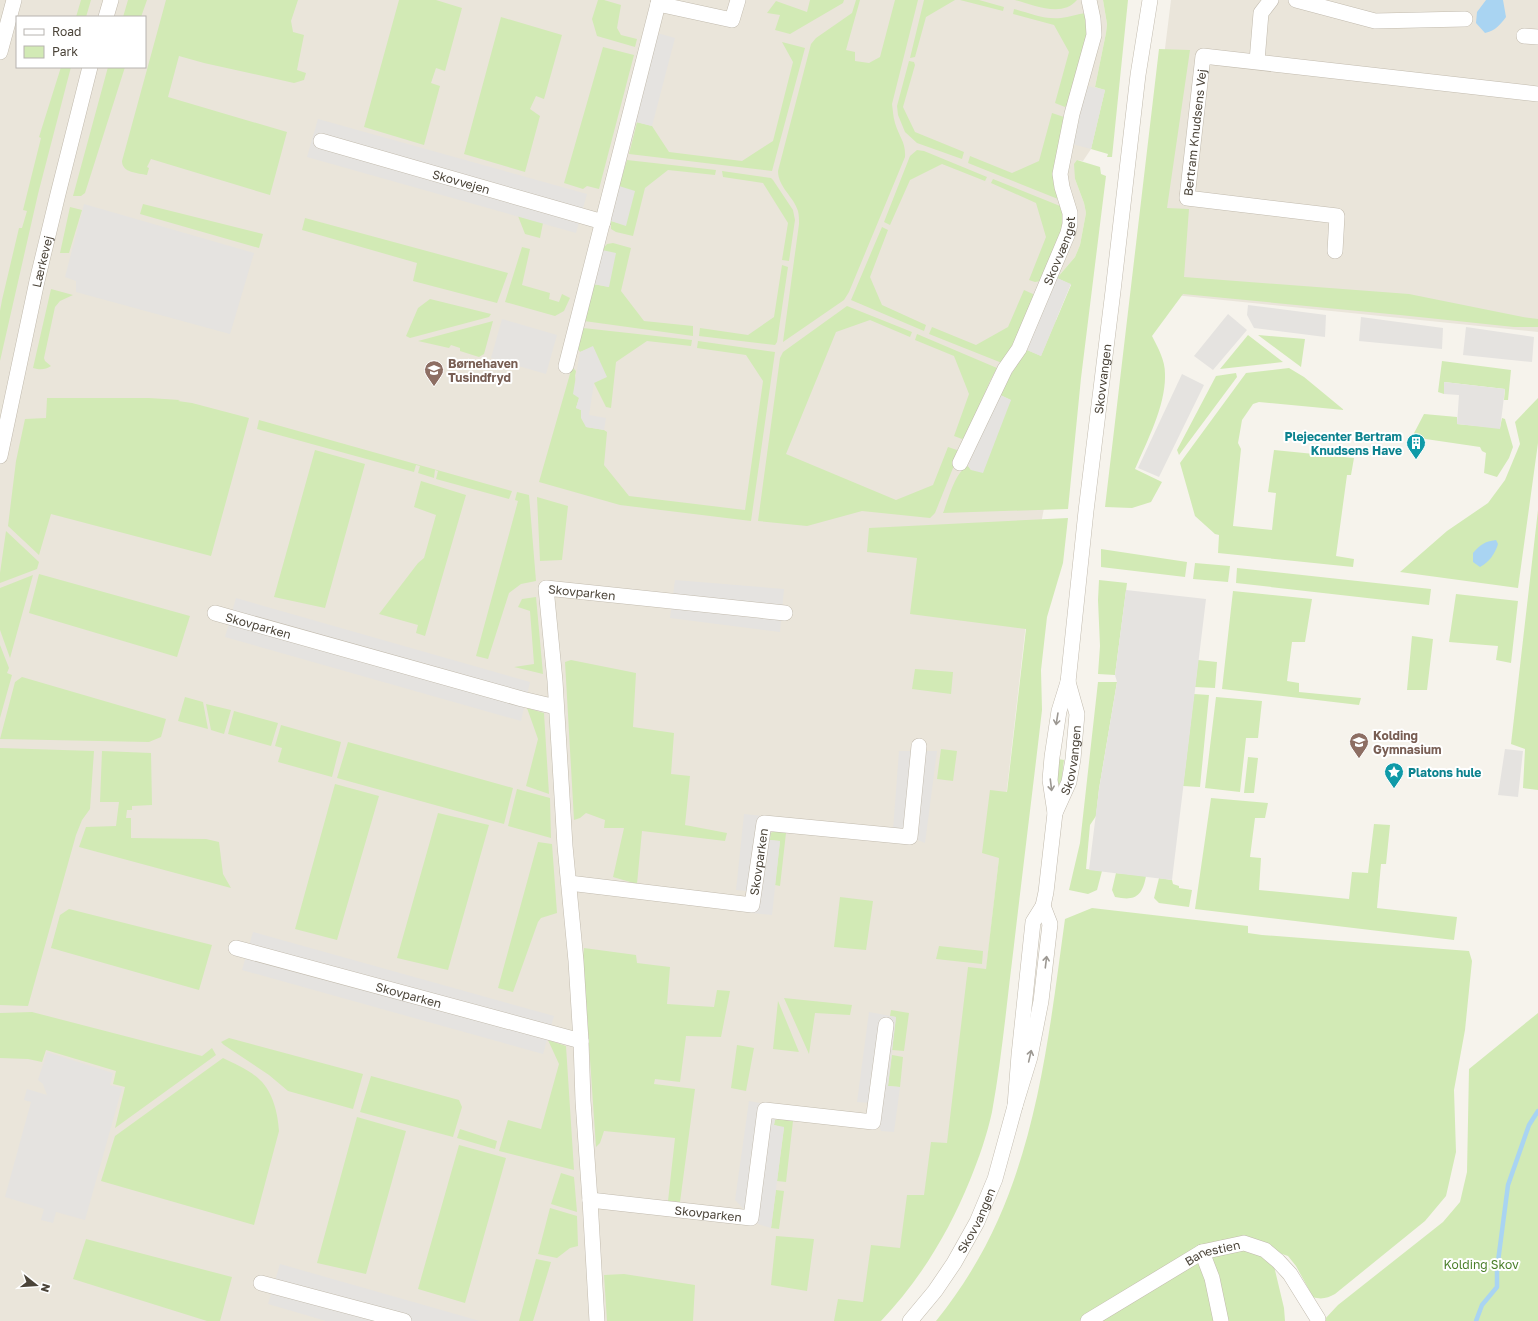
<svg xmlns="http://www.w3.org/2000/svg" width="1538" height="1321" viewBox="0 0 1538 1321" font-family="'Golos Text',sans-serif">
  <rect width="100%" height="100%" fill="#f6f3ec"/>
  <path fill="#eae5da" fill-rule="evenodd" d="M0,0H1103L1107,24L1106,33L1095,87L1105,90L1091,149L1083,161L1077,160L1075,179L1084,203L1086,213L1080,245L1075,257L1057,278L1052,466L1032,571L979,1033L945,1189L851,1321H0ZM17,17H145V67H17Z
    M1171,0H1538V332L1135,291Z"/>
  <path fill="#d2eab5" d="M81,0H91L86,17H76Z
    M128,0H147L141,17H123Z
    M166,0H298L291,21L293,32L304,35L297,70L306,73L304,80L294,83L204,63L179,56L168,97L287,132L270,195L151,159L147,167L149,168L147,175C138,173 122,173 122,161Z
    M399,0H436L462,8L445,71L436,68L431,83L440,86L424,145L364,127Z
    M598,0H604L621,5L617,28L621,35L637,39L635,47L597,36L592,19Z
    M810,0H844L843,3L790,34L775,30L780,15L767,13L776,1L807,12Z
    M856,0H860L846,50L855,52V61L869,63L880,57L895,0H918L892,104C893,110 893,117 895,123C899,137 906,142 905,157L849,292L844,300L783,342L799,224C799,220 799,215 798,211C794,197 778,187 778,171L811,44L816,38L852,13Z
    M924,0H955L926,17L915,57L910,58Z
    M960,0H979L1004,7L1003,11Z
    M1015,0H1077C1062,18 1034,5 1015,0Z
    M1103,0H1128L1112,157H1107L1108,154L1091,149L1105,90L1095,87L1106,33L1107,24Z
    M1014,9C1029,13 1045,20 1061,18C1069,17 1078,14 1086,13L1089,30L1069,103L1065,107L1055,103L1069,52L1054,25L1013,14Z
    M501,17L562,35L544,99L536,96L530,109L540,116L525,172L464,154Z
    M782,42L805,48L772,171L629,154L637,122L652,126L669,152L742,161L773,141L793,62Z
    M603,47L634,55L599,189L587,186L583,189L564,183Z
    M1159,49L1190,50L1167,208L1189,209L1184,277L1409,294L1523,317L1538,319V327H1514L1400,315L1183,294L1152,336C1158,348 1165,360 1165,374C1166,405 1147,441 1135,469L1162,482L1151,502L1132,508L1105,507Z
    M909,61L914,62L915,65L903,107L915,132L964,152L962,159L917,143L905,132L898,115L897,106Z
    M61,67H71L38,194L0,361V311L2,300L19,228H22L27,211L23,210L41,138L39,137Z
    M108,67H125L85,193L81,196H73Z
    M1052,113L1064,117L1063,127L1053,170L1063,201L968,163L970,156L1012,173L1039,161Z
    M917,150L924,151L987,177L985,181L942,164L910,180L890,225L884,222L910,156Z
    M627,160L716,170L715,175L668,170L645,188L633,236L616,232L611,229V221L626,225L619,186Z
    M1077,160L1100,167L1101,174L1106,176L1081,378L1068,509L943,513C948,501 955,471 968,466L971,470L1011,400L998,394L1027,350L1041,356L1071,285L1057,278L1075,257L1080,245L1086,213L1084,203L1075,179L1074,164Z
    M722,171L771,178L773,180L793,210L795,220L789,261L782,260L788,223L763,183L723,177Z
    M993,179L1065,208L1063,228L1041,281L1035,282L1029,280L1046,237L1036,203L991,183Z
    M143,204L263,234L259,248L140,214Z
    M70,207L82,210L69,253H60Z
    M518,216L543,223L540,238L525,234Z
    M305,218L508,273L497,303L413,281L417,263L302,230Z
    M882,227L888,230L870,277L882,305L926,325L924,331L851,300Z
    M613,243L631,248L621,291L644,321L693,326V336L584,321L593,284L609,287L602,250L607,244Z
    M522,247L530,249L522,285L550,293L549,299L559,302L562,294L570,298L564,311L555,316L505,302Z
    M782,265L788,267L777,342L775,345L699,336L700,328L748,335L774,317Z
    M51,289L73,295L60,301L55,307L44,358L45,361L51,366C45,370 40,370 33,368Z
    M1024,290L1033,294L1034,298L1017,342L1002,363L929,334L932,327L976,345L1008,327Z
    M430,299L491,314L489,317L410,338L406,336L418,308Z
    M847,306L912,332L910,337L870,320L836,332L786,454L896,500L933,485L948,447L957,450L959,453L935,513L930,518L862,511L807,526L758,521L780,358L783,352Z
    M493,321L484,354L479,357L460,351V348L451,345L449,348L418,341Z
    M583,328L692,340L691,346L647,341L616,362L611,408L606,407L594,383L593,347L580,352L578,349Z
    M917,334L997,368L990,381L966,436L962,439L954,436L969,394L954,356L915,340Z
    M1248,335L1283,362L1220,369Z
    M1258,335L1305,339L1301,367Z
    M698,341L775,352L751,521L620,505L539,482L572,367L576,371L575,376L579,398L576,408L581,410L586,427L604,430L607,432L604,465L629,496L745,510L763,381L746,355L697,348Z
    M1442,361L1511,370L1508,400H1504L1505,389L1444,382V394L1438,392Z
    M1289,368L1304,377L1344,410L1259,402L1253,404L1242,420L1238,443L1241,449L1233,526L1272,530L1276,493L1268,492L1274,450L1354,458L1351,475H1347L1336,556L1354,559L1353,567L1218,553L1219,535L1215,534L1195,516L1180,463L1246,373Z
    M1236,373L1237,377L1179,455L1177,450L1216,376Z
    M47,398H149L180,400L178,401L192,403L249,418L211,556L51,514L39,555L8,526L16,461L25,419L46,418Z
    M1538,398V443L1518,588L1400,572L1447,531L1488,503L1505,480L1520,444L1515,422Z
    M1424,414L1457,417V424L1500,428L1502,418L1505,419L1513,447L1509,458L1497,477L1484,473L1486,453L1482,451L1480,447L1412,437Z
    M259,420L512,491L509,499L436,479L438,471L435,470L434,478L418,473L420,466L416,465L414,472L257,429Z
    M315,450L365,464L325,608L274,597Z
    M421,481L466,495L425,636L416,633L418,625L379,614L418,563L424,558L436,515L414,507Z
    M517,492L529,495L536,581L521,584L509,593L488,659L476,656L518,501L515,500Z
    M537,497L568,506L562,560L540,561Z
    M1538,510V790L1523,788L1525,749L1511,744Z
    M1068,518L1063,563L1047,617L1041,670L1042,710C1033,788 1023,867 1014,945C1007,1000 1002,1057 992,1112C987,1135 979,1158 970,1180C949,1232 920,1280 881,1321H834L838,1299L863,1302L871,1245L900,1248L907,1195H924L931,1142L947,1143L968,967L986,969L999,858L982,853L990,790L1007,792L1026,629L910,614L917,558L867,552L869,528Z
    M6,531L39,562L37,569L0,583V573Z
    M1101,549L1187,562L1185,577L1101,567Z
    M1195,563L1230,566L1228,582L1193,579Z
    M1237,568L1431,589L1429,605L1236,583Z
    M39,574L190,616L177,657L29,613Z
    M33,575L10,658L0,630V588Z
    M1099,580L1127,583L1115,675L1098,674L1100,646L1098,600Z
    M1233,591L1312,599L1305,642H1292L1287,681L1299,683V692L1361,698L1359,705L1222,689Z
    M1456,594L1518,601L1511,663L1496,660L1498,646L1449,642Z
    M536,597L543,674L514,667L534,664L530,611L518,607L522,599Z
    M1412,636L1433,639L1427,690H1407Z
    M0,645L9,668L7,673L12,675L0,718Z
    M571,660L636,673L633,727L674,733L671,774L690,776L685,825L727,833L725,841L642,831L637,884L613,877L624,828H604L605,820L586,813L580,818L574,820L565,662Z
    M1198,660L1217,662L1215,688L1195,687Z
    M915,669L953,672L951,694L912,689Z
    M22,677L166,719L161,737L149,742L0,739L15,682Z
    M1098,682H1117L1099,789L1096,816L1090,825L1086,869L1102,871L1097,890L1088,894L1069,890L1080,843Z
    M1194,694L1209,695L1200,787L1183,786Z
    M185,697L203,702L208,729L178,721Z
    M1216,697L1262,701L1258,738H1246L1240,792L1205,788Z
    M206,704L231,710L224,734L211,730Z
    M527,708L544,713L549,794L526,786L538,739Z
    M234,711L278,723L271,746L228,734Z
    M281,725L341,742L332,777L278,762L282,748L275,746Z
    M348,742L513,788L504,824L337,778Z
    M0,748L94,751L90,809L82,820L76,835L28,1006L0,1005Z
    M941,749L957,751L953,781L937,779Z
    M102,751L151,753L152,805L132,806V810H127L126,818H131V838L206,839L219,842L223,874L231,888L79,847L86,827L116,826L119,802H100Z
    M1248,757L1258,758L1254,793H1244Z
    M1058,759L1064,760L1061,786L1055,785Z
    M335,784L379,796L337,940L295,929Z
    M517,789L550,798L551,838L508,826Z
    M1211,798L1268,803L1265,818H1255L1250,857L1261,858L1259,890L1349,899L1352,872L1368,873L1374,824L1390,825L1386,864H1381L1377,908L1457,917L1454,940L1195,909Z
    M438,813L489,825L448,970L397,958Z
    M776,831L786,833L780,886L775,885L780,841L769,840L770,833Z
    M538,842L552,844L557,913L541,918L538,922L513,992L498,988Z
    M1116,873L1146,876C1142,897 1135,901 1115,897L1112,890Z
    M1159,878L1172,880L1173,884L1179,886V888L1192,890L1189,907L1159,903L1154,898Z
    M840,897L873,901L866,950L834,947Z
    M1092,908L1248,926V933L1262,935L1469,951L1472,961L1465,1030L1454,1090L1456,1152L1446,1196L1425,1221L1335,1294C1328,1298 1321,1300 1313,1297L1296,1266L1288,1256L1276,1252L1274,1266L1284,1308L1285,1321H936C961,1290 982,1256 998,1220C1040,1126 1051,1020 1065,919Z
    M69,909L212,945L199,990L51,948L60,915Z
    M939,946L983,951L982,964L936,959Z
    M584,948L636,955L637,963L670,967L667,1004L714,1007L717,990L730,991L721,1037L686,1036L680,1082L655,1079L654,1084L695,1089L680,1202L668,1201L675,1138L604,1131L600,1143L596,1147L583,957Z
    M784,998L852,1005L850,1015L815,1013L809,1054Z
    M778,1001L799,1052L773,1049Z
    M891,1010L909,1013L904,1051L892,1050L896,1017L890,1016Z
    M32,1012L202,1056L212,1048L216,1055L115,1128L125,1087L113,1084L116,1071L46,1050L42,1062L28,1059L0,1058V1013Z
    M1538,1013V1321H1323L1338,1305L1443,1222L1460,1202L1467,1172L1469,1069Z
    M229,1038L363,1074L353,1109L288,1091L269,1075L224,1045L221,1042Z
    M548,1040L566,1046L574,1170L499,1151L508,1120L541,1129L559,1064Z
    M737,1045L754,1048L746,1091L731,1088Z
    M892,1055L903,1057L900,1087L888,1086Z
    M223,1058C235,1064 250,1070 260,1080C273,1092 278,1114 279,1131L254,1225L101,1181L115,1136Z
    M371,1076L459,1100L462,1107L453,1137L360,1112Z
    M357,1117L406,1131L366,1274L317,1263Z
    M779,1119L793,1121L786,1182L777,1181L784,1128L774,1125L775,1120Z
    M460,1129L497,1141L495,1149L457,1138Z
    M459,1145L506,1158L465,1303L418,1289Z
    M561,1173L574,1177L577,1212L551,1204Z
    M776,1190L784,1191L779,1229L771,1228Z
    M550,1208L577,1216L578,1246L570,1248L557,1258L538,1254Z
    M776,1236L814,1239L807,1291L771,1285Z
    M86,1239L232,1277L220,1321H207L73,1279Z
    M536,1259L551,1262L533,1321H519Z
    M624,1274L695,1285L693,1321H607L604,1275Z"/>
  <path fill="#e5e3e0" d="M650,31L675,38L652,126L627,120Z
    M1087,86L1105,90L1091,149L1072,144Z
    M318,119L587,194L576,233L307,157Z
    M619,186L635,191L626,226L611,221Z
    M84,204L254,253L230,334L76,292V281L65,277Z
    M602,250L616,253L609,287L593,284Z
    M1057,278L1071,284L1041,356L1027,350Z
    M1248,305L1326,315L1325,337L1254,328L1247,315Z
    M1228,314L1247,330L1213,370L1194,356Z
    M1361,317L1443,328L1442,349L1359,341Z
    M502,319L557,335L546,374L491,358Z
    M1466,327L1534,337L1532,362L1463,355Z
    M593,346L607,377L594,383L589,415L606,418L604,430L586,427L581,418V410L576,408L579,398L573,394L580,352Z
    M1182,374L1204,385L1159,477L1138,468Z
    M1444,382L1505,389L1500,429L1457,424L1459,395L1444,394Z
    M998,394L1011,400L983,473L971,470L968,466Z
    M675,580L784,589L780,632L670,618Z
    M1126,590L1206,599L1172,880L1089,870L1099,789L1117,682L1115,675Z
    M236,598L530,682L521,721L225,637Z
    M1505,749L1523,751L1518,797L1498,795Z
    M899,751H937L925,843L893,830Z
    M744,814L772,817L770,840L780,841L772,915L744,912L746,891L736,890Z
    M253,932L554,1016L543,1054L242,970Z
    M869,1012L896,1017L888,1086L900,1087L894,1132L881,1131L870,1103L857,1102Z
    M47,1052L113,1073L110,1085L122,1088L85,1220L56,1212L53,1223L41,1220L44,1209L5,1197L31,1102L24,1100L27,1089L47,1095L43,1084L38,1080Z
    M749,1101L777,1106L774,1125L784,1127L771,1228L758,1224L735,1200Z
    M280,1264L480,1321H326L268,1304Z"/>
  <path fill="#a9d4f2" d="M1486,0H1503L1506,17C1500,25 1495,31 1485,33L1476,23L1477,12Z
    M1496,540L1498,544C1495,554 1489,562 1480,567L1473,562V553C1481,544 1484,542 1496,540Z"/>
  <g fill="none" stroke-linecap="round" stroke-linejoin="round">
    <path stroke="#a9d4f2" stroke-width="4.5" d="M1476,1321L1482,1305L1497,1287V1269L1508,1185L1529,1125L1538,1111"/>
    <defs>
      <g id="minor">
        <path d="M1296,0L1375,21L1465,19"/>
        <path d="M658,4L732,20L738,0"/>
        <path d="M106,17L111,0"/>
        <path d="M1524,36L1538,37"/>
        <path d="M0,52L14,0"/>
        <path d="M1257,61L1261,13L1271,0"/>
        <path id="s1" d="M321,141L603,222"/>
        <path id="s2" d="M1335,251L1337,216L1187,198L1203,56L1538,94"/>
        <path d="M566,366L659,0"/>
        <path id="s3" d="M0,456L37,281L58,194L90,67"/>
        <path id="s4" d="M960,463L1005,369L1019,349L1068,233L1070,224V213L1062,187L1060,174L1072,114L1094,35L1093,19L1089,0"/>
        <path id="s5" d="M215,613L522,699L556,707"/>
        <path id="s6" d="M1055,813L1069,782L1073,759L1077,714L1068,682"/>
        <path id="s7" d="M569,883L752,905L764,823L910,837L919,746"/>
        <path id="s8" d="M236,948L581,1041"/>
        <path id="s9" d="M1015,1106L1019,1055L1033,922L1043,906L1046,892L1055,813L1050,780L1052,757L1059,711L1068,682L1086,511L1113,291L1138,75L1150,0"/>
        <path id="s10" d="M590,1200L751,1218L765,1110L873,1122L886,1025"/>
        <path d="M1202,1252L1212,1278L1221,1321"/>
        <path d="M261,1283L404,1321"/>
        <path id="s11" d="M597,1321L590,1200L583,1101L581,1041L576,961L565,846L555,681L546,588L785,613"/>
        <path id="s12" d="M910,1321L935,1291L954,1263L977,1222L995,1179L1015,1106L1030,1057L1041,1001L1050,924L1043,906"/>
        <path id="s13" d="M1088,1321L1202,1252L1244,1243L1265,1250L1278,1261L1290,1274L1318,1319"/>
      </g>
    </defs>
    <use href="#minor" stroke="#c2bbae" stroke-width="16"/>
    <use href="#minor" stroke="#fff" stroke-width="15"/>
  </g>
  <defs><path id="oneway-shaft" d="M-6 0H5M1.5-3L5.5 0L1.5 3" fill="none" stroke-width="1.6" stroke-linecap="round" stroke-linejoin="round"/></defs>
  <g stroke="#9c9892">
    <use href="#oneway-shaft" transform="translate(1057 719) rotate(99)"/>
    <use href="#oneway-shaft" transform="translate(1051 785) rotate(83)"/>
    <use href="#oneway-shaft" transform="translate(1046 962) rotate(-83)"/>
    <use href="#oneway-shaft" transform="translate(1030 1056) rotate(-77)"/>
  </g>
  <defs>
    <symbol id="school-pin" viewBox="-11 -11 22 30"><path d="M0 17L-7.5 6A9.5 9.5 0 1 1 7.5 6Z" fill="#8d6e63" stroke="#fff"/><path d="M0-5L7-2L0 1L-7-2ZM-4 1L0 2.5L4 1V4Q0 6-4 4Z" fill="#fff"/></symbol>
    <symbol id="building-pin" viewBox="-11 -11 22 30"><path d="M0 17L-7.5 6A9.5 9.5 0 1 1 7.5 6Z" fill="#0f9aa8" stroke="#fff"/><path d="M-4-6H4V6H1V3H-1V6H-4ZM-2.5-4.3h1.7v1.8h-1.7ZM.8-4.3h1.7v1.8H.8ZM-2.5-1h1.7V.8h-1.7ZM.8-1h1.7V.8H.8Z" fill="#fff"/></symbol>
    <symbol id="university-pin" viewBox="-11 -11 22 30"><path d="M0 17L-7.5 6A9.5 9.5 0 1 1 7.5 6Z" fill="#8d6e63" stroke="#fff"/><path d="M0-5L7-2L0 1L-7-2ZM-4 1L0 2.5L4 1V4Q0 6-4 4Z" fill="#fff"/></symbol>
    <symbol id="sight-pin" viewBox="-11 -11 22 30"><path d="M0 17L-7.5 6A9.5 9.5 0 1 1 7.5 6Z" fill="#0f9aa8" stroke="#fff"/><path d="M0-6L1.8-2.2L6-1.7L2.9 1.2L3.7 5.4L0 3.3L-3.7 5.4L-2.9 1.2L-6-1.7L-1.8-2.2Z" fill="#fff"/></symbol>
  </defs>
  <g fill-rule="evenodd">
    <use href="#school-pin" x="423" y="359" width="22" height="30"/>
    <use href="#building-pin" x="1405" y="432" width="22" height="30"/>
    <use href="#university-pin" x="1348" y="731" width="22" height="30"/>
    <use href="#sight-pin" x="1383" y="761" width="22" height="30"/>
  </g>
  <g text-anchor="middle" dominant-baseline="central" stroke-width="4" stroke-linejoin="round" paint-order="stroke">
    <g font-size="12" fill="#4b4439" stroke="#fff">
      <text stroke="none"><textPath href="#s2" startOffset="252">Bertram Knudsens Vej</textPath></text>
      <text stroke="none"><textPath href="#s1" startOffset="146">Skovvejen</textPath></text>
      <text stroke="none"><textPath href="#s4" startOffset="235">Skovvænget</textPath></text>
      <text stroke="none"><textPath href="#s3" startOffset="199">Lærkevej</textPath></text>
      <text stroke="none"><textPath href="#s9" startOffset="736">Skovvangen</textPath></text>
      <text stroke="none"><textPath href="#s11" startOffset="771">Skovparken</textPath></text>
      <text stroke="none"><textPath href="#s5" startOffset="45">Skovparken</textPath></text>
      <text stroke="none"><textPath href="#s6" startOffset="56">Skovvangen</textPath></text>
      <text stroke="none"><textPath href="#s7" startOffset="228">Skovparken</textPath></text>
      <text stroke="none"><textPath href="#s8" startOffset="179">Skovparken</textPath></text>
      <text stroke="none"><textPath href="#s10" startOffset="119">Skovparken</textPath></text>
      <text stroke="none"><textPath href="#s12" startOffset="121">Skovvangen</textPath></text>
      <text stroke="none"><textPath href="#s13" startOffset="143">Banestien</textPath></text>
    </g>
    <g font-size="12" font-weight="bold" fill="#785e54" stroke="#fff" text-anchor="start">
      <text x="448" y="363">Børnehaven<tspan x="448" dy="14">Tusindfryd</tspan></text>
      <text x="1373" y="735">Kolding<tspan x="1373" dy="14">Gymnasium</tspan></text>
    </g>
    <g font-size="12" font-weight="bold" fill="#0d838f" stroke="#fff" text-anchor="end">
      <text x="1402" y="436">Plejecenter Bertram<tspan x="1402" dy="14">Knudsens Have</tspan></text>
      <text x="1408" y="772" text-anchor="start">Platons hule</text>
    </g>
    <g font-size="12" fill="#4a7f2a" stroke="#fff">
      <text x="1481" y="1264">Kolding Skov</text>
    </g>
  </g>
  <rect x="16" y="16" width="130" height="52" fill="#ffffff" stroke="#b7b4b0"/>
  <rect x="24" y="29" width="20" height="6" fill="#ffffff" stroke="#b7b4b0"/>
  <text x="52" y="36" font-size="12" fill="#4b4439">Road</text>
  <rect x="24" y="46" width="20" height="12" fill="#d2eab5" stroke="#b7b4b0"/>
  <text x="52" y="56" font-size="12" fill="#4b4439">Park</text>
  <g transform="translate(36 1285) rotate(107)" stroke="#ffffff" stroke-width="3" paint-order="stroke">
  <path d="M0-3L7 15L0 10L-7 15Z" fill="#4b4439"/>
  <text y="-6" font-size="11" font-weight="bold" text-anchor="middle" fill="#4b4439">N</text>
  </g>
</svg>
